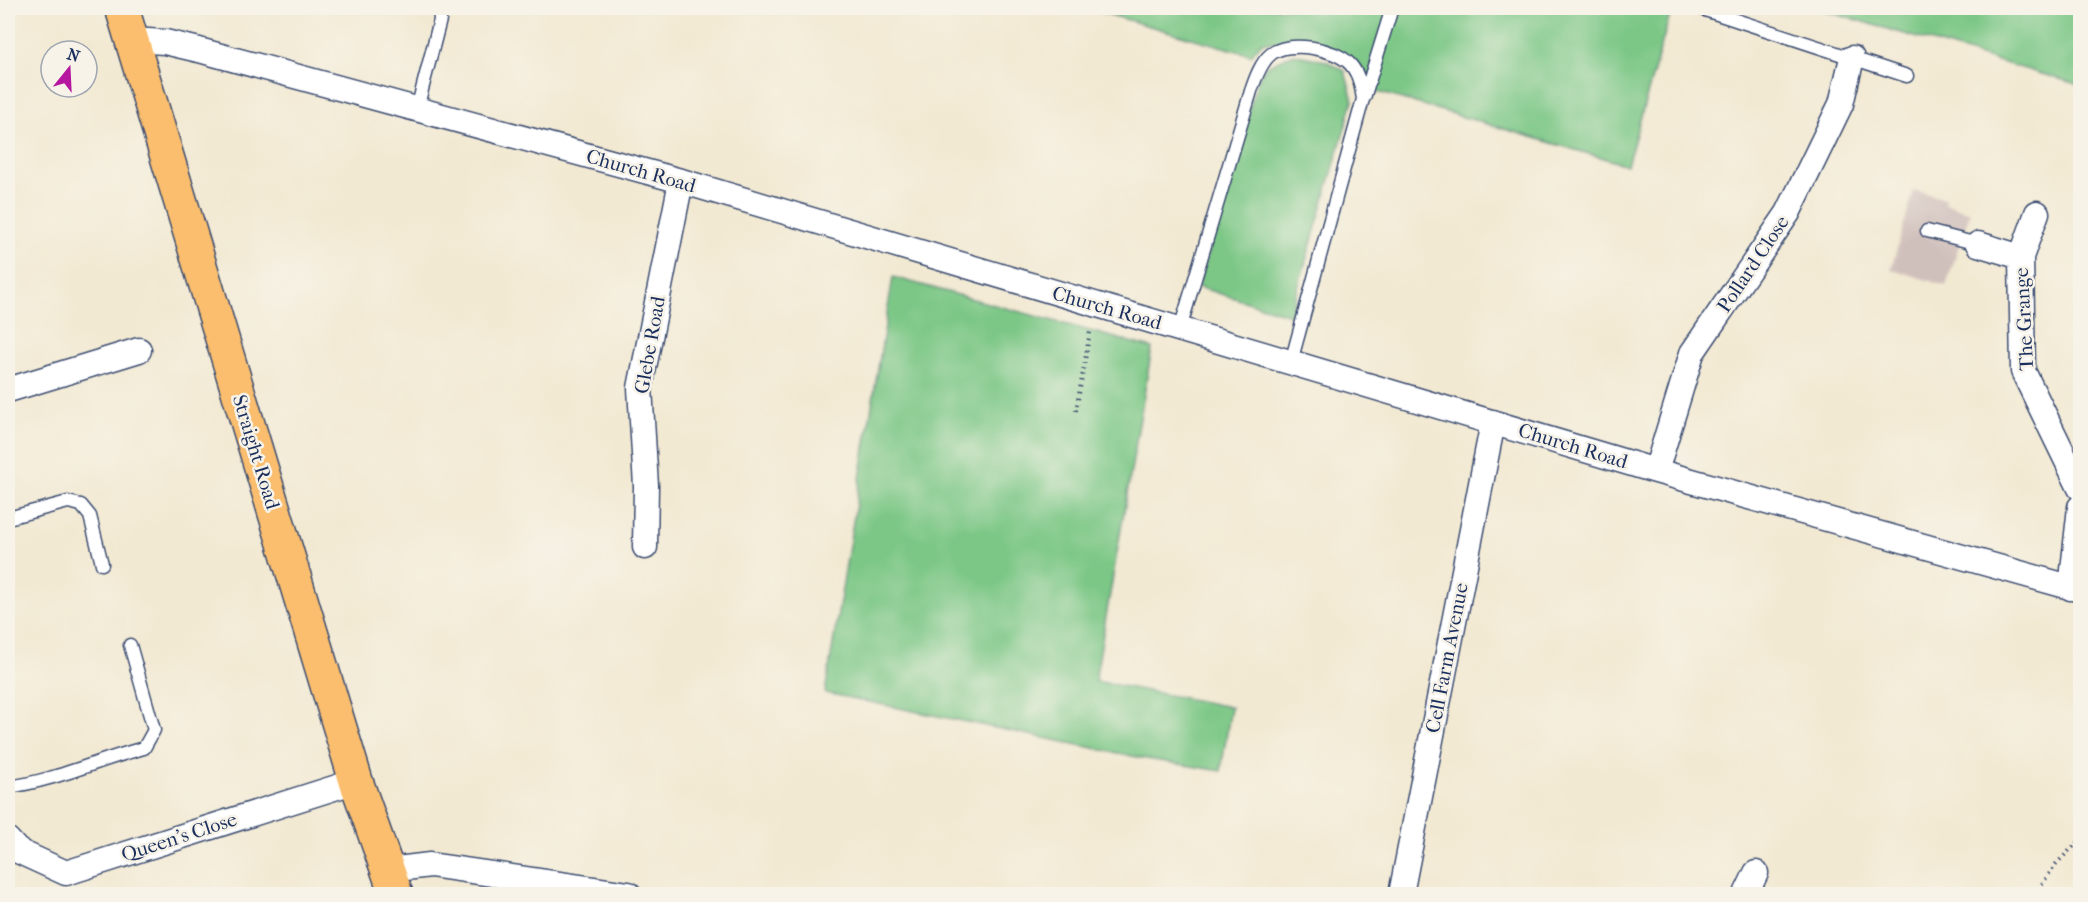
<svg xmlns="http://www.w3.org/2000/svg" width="2088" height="902" viewBox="0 0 2088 902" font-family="'IM FELL French Canon',serif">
  <rect width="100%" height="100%" fill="#f7f3e8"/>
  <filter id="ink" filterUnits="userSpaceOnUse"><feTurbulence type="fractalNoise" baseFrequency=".0167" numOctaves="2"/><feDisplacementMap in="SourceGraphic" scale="12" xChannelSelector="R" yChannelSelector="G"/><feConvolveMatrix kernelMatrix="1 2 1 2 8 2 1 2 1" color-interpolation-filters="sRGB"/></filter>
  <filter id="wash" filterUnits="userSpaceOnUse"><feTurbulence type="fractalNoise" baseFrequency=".008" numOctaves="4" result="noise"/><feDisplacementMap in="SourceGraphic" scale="24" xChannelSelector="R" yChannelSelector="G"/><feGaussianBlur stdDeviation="1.35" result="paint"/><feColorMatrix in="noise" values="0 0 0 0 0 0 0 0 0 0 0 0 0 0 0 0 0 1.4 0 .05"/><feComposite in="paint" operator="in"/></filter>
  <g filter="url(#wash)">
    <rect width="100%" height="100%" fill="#f2e9d2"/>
    <path fill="#d0c0bc" d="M1914,190L1946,199L1945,204L1970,212L1946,286L1891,269Z"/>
    <path fill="#7cc786" stroke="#4c7b72" stroke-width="1.5" d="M1086,8H1672L1627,165L1371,90L1368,74L1345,55L1313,42H1262L1251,55Z
      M1815,8H2080V85Z
      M1293,54L1326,61L1345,71L1353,101L1290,315L1198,287L1258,79L1266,66Z
      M893,277L1152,348L1095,681L1231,707L1221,771L1147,759L825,693Z"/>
  </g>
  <g filter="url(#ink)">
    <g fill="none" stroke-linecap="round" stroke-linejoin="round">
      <defs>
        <path id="lane" d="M1699,8L1907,76
          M1364,98L1392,8
          M417,109L440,20L439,8
          M1927,231L1978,244
          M1180,329L1251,91C1255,79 1261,62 1271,54C1289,40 1335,48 1350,64C1359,74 1361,86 1363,99L1291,362
          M8,518L68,502L81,505L90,516L102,564
          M8,787C54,781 98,760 144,748L154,730L130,645"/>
        <path id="street" d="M131,40L165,42L199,50L681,181L1656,471L2080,590
          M2037,213L2021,257L2023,371L2080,488
          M1978,244L2021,257
          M8,390L139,350
          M1656,471L1692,353L1788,213L1841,104L1852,58
          M645,547L646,486L640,388L681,181
          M2071,588L2080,507
          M8,840L18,851L66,873L356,781
          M389,870L430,865L629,894
          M1401,894L1493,422
          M1746,894L1756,873"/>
        <path id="primary" d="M122,8L356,781L396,894"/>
      </defs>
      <use href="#lane" stroke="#3b4b6f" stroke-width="15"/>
      <use href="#street" stroke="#3b4b6f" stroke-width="27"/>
      <use href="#primary" stroke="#3b4b6f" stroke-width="36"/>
      <path stroke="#3b4b6f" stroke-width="4" stroke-dasharray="1.5 4.5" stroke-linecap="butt" d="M1656,10L1657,8
        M1076,411L1090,332
        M2035,894L2056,864L2080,840"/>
      <use href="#lane" stroke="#fff" stroke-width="12"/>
      <use href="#street" stroke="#fff" stroke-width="24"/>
      <use href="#primary" stroke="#fabe6e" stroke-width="33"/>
    </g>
  </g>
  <g text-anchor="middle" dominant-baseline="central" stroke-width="5" stroke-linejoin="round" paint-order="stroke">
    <g font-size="20" fill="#1b2f5e" stroke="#f7f3e8">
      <text transform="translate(641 171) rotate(16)">Church Road</text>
      <text transform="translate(1753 264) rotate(-56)">Pollard Close</text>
      <text transform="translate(1107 308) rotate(16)">Church Road</text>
      <text transform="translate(2024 319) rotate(-93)">The Grange</text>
      <text transform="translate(650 345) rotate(-80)">Glebe Road</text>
      <text transform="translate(1573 446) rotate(17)">Church Road</text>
      <text transform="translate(256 452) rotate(73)">Straight Road</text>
      <text transform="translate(1447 658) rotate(-79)">Cell Farm Avenue</text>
      <text transform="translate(179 837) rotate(-18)">Queen's Close</text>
    </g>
  </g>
  <rect width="2088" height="902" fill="none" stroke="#f7f3e8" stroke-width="30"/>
  <g transform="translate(69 69) rotate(18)"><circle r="28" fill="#f7f3e8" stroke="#9fa5b1" stroke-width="1.5"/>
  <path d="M0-4.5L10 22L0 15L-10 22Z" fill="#b5179e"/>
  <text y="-9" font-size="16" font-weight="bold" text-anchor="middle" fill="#1b2f5e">N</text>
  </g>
</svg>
